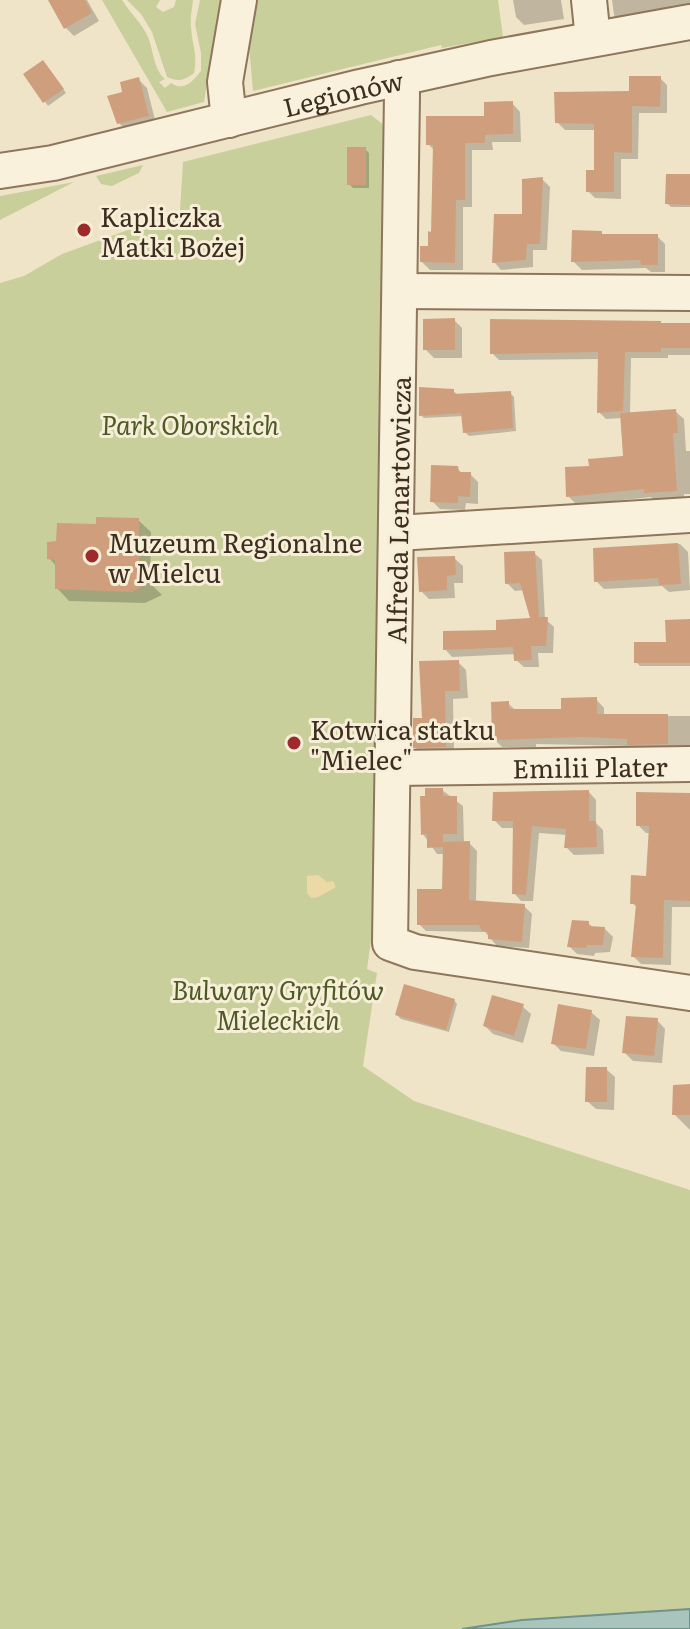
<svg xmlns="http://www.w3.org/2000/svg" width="690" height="1629" viewBox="0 0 690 1629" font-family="Literata,serif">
  <rect width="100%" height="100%" fill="#f0e4c8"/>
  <path fill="#c9cf9b" d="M102,0H122C130,13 142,23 148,37C154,52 153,68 165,79L159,82L165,88L171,83C184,92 193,81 201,71V53L195,24L200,0H220L204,102L167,112Z
    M127,0H160L156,7L163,12L174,7L176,0H193C192,9 190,18 191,27C192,45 198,54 194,73C184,81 178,82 167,77L152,32L141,14Z
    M258,0H498L503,37L442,48L441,45L253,91L249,46Z
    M371,115L385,126L373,926L367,969L377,973L363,1066L414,1101L690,1190V1609L522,1620L462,1629H0V283L24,276L62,254L180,211L183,162Z
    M143,165L139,173L112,186L101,184L96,176Z
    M74,182L0,220V196Z"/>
  <path fill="#ecd9a5" d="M318,875L327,882L333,881L336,887L318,897L311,898L307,893V876Z"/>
  <path fill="#a9c4bc" stroke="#6f938a" stroke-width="2" d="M690,1609V1629H462L522,1620Z"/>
  <path fill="#0003" d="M50,0H87L99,21L74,36L66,28Z
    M513,0H561L564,19L524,25L516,17Z
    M612,0H690V12L622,23L614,15Z
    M47,66L66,93L48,106L26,74Z
    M660,78L667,85V113H639L638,159H621V199L595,198L588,191L596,172V130H565L557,122L631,93Z
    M138,79L147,88L156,124L127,131L119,123L125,93Z
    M512,103L520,112L521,142H492L493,150H472V207H463V270H430L422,262L430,248L432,234L435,151L428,144Z
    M365,149L369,153V188H353L349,184Z
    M690,176V207H671L667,203Z
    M542,179L550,187L547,250H533V267L501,270L494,262L524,216Z
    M601,233L604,236H657L665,244V272H651L646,268L582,270L573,261Z
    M454,320L462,328V358H434L425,349Z
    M663,325H690V355H668V358H631L630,414L675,411L684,419L686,451H690V494H684V499L654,501L651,497L577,505L568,496L591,468L625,458L622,418L606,419L599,412L600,359L499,360L492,353Z
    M453,391L457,394L510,393L514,397L516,431L469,436L465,432L464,416L424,418L421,415Z
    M457,468L463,474H470L478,482V504L466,503L465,510L440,509L432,501Z
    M138,520L151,532L150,583L162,595L145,603L69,601L57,588V567L49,558L58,543L98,526Z
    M680,544L688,552L690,590L669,592L662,586L604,589L596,581L595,550Z
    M534,553L542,560L545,619L554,627L553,653H538L539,667H524L516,660V654L452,657L445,649L532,619L524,590L515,591L507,583Z
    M454,558L463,566V583H454L455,598L429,599L421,591Z
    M690,621V666H640L636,662L668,644Z
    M458,662L466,670L468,698L453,699L454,755H423L415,747L424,720Z
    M596,699L604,708V716H690V752H637L631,746L536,744V747H502L494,739L508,703L516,711H563Z
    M442,790L463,806L464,844L469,843L477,851L476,902L524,906L532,914L529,948L497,946L485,932L426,931L419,924L444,891L445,854H437L423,834Z
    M589,792L596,800V823L603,830L604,854L574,855L566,847L567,835L539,833L533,901H521L514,893L515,828H502L494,820Z
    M690,795V907H672L671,965L641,964L633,956L638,908L632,903L648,878L651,833H646L638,825Z
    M588,923L594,928L605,929L613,937L610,952L595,953L594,956L577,954L569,946Z
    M454,1000L457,1004L449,1032L401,1019L397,1015Z
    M522,1006L531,1014L523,1043L493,1034L485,1026Z
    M591,1012L600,1020L594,1056L561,1051L553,1043Z
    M657,1020L665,1029L662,1063L633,1061L624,1052Z
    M606,1069L615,1077L614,1110L596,1109L587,1101Z
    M690,1086V1130L674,1114Z"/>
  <path fill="#cf9f7d" d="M48,0H85L92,13L64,29Z
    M43,60L64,89L43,103L23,74Z
    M629,76H661L660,107L632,106V153L614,152V192H586V170H594V124L555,123L554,92L629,91Z
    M139,77L149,116L117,124L107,96L122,92L120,82Z
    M513,101V134L485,135V143H465V200H456L455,263L420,262V246H428V231L431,232L433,145H426V116H484V102Z
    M347,147H366V185H347Z
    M666,174H690V205L665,204Z
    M543,177L540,244H527L526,260L492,263L494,214H522V179Z
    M572,230L602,231V234H658V265H641L640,260L571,262Z
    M455,318V350H423V319Z
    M490,319L661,321V323H690V348H661V352H625L623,411L597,413L598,352L490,354Z
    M419,387L454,389V394L511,391L513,428L463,433L461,413L419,416Z
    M676,409L678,433H673L677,491L644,493V489L566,497L565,467L589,466L588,459L623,456L620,413Z
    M431,465L458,466L459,472H471L470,497L458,496V503L430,502Z
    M96,517L139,518V573L152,581L132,592L55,589V560L47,559V542L56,541L57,523L96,524Z
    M678,543L681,584L659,585L658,578L594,582L593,548Z
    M535,551L539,617H548L546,646H531L532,660L514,661L513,647L443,650V631L496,630V620L530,618L520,583L505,584L504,552Z
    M455,556L456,575L447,576V590L419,592L417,557Z
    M690,619V663H634V642H666L665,620Z
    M459,660L460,691H445L446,747L413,748V718H422L419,661Z
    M597,697V714H668V744L627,745V739L583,737L492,740L491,702L509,701V709H561V698Z
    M425,788H443V796H457V834H443V842L470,841L469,900L525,904L522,942L488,939V932L482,931L479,925H417V889H442L443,847L427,848V834L421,835L420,796H425Z
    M589,790V821H596L597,847L564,848L566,829L532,826L526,895L512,894L513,821H492L493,792Z
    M636,792L690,793V901L664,900L663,958L631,957L636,904H630L631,875L646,876L649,826H636Z
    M572,920L589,921V926L605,927L603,945H587V948L567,947Z
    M404,984L455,999L446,1030L395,1015Z
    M492,995L524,1004L514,1036L483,1026Z
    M558,1004L592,1010L586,1049L551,1044Z
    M626,1016L658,1018L654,1056L622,1053Z
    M586,1067H607V1102H585Z
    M690,1084V1115H672L673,1085Z"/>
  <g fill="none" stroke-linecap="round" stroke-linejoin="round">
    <defs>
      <g id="minor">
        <path d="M589,0L593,39"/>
        <path d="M399,78L402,94L390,943L415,952L690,993"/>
        <path d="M229,120L225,82L239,0"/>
        <path id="s1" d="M0,171L53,163L360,87L491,58L690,22"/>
        <path d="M400,291L690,293"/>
        <path d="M397,533L690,515"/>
        <path id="s2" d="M394,768L690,764"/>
      </g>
    </defs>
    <use href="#minor" stroke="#8d765c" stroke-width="38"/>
    <use href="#minor" stroke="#faf1dc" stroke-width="34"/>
  </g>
  <g fill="#9e2a2b" stroke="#f7eed8" stroke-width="3">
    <circle cx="84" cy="230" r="8"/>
    <circle cx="92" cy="556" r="8"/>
    <circle cx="294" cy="743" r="8"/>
  </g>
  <g text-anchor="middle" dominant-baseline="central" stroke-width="6" stroke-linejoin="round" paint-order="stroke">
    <g font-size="26" fill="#3d2e20" stroke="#f7eed8">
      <text stroke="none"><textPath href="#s1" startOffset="352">Legionów</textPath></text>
      <text transform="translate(397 510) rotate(-89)">Alfreda Lenartowicza</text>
      <text stroke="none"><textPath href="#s2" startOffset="196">Emilii Plater</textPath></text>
    </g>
    <g font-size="26" fill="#3d2e20" stroke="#f7eed8" text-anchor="start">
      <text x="100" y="215">Kapliczka<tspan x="100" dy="30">Matki Bożej</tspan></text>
      <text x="108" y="541">Muzeum Regionalne<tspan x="108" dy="30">w Mielcu</tspan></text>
      <text x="310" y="728">Kotwica statku<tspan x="310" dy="30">"Mielec"</tspan></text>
    </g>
    <g font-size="26" font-style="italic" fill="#4d5a26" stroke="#f7eed8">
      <text x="190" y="423">Park Oborskich</text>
      <text x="278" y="988">Bulwary Gryfitów<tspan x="278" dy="30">Mieleckich</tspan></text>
    </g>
  </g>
</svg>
